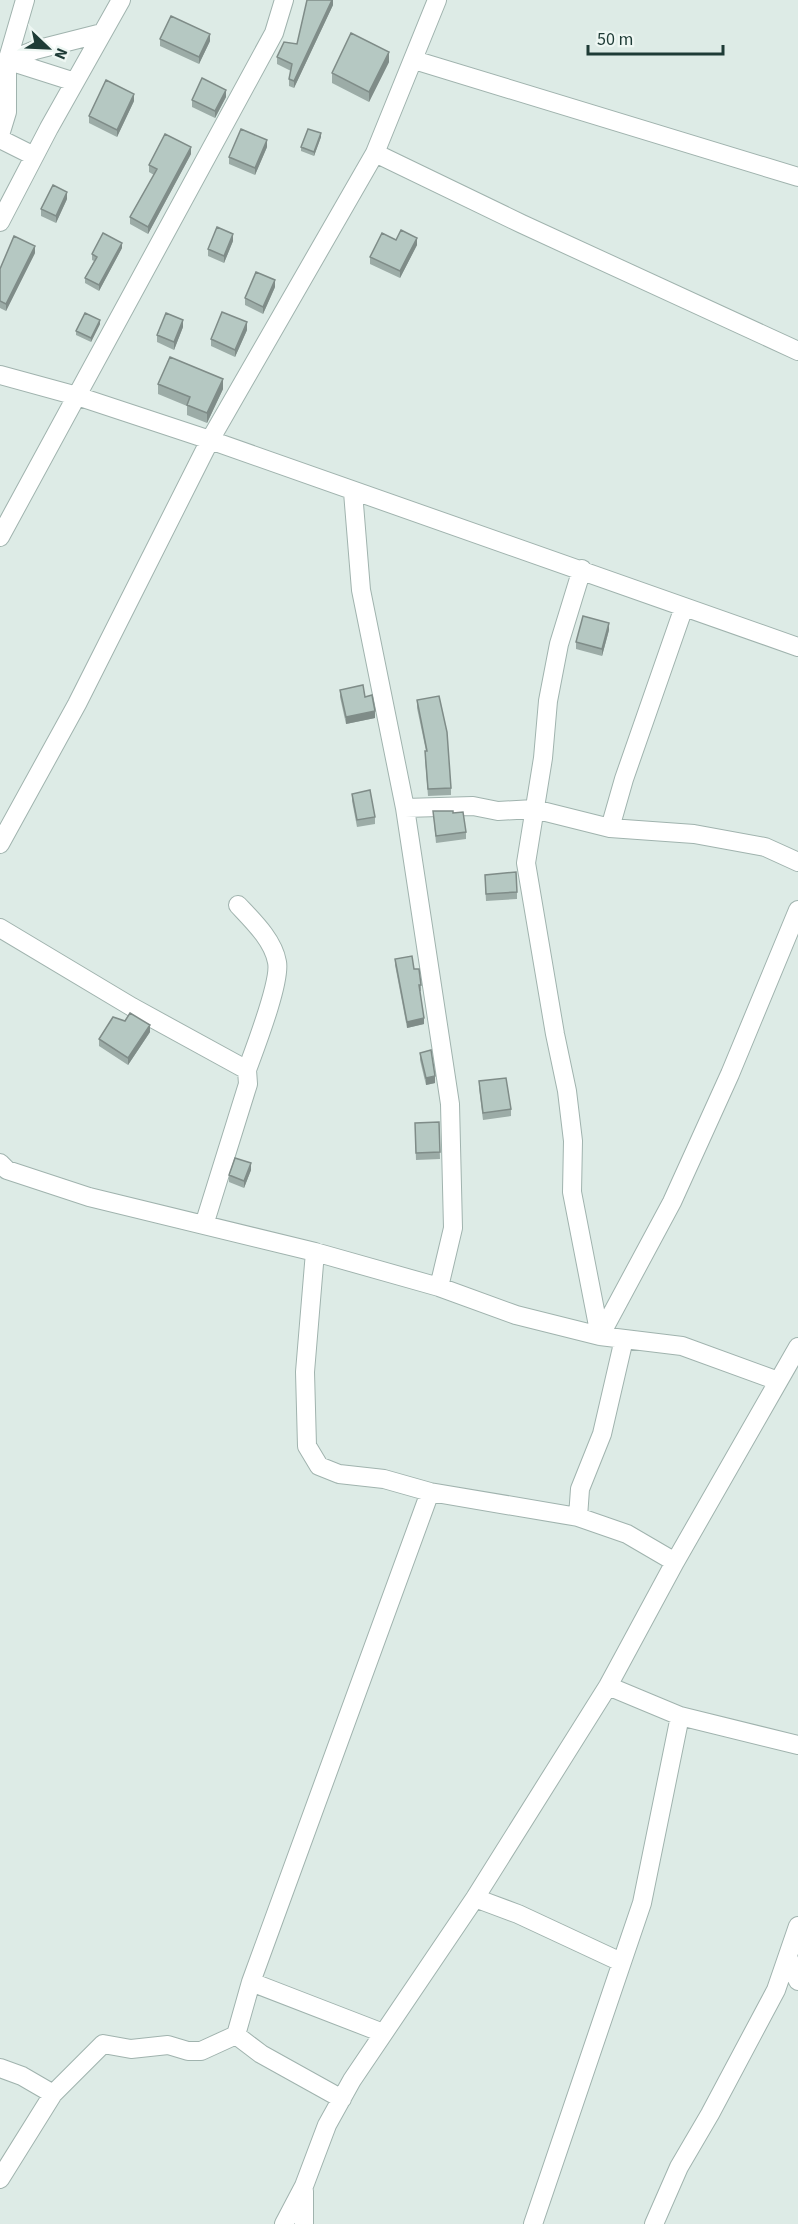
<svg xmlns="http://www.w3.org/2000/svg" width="798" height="2224" viewBox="0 0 798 2224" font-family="'Source Sans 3',sans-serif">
  <rect width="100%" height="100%" fill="#ddebe6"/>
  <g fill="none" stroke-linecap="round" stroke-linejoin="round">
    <defs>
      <path id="minor" d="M6,60L75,82
        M414,60L798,177
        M1,64L35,50L102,33
        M0,135L7,112V62L25,0
        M0,139L34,156
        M375,153L522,224L798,351
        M0,222L49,128L121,0
        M0,375L77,396L210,440L798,647
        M353,492L361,590L405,808L450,1104L453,1228L439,1287
        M0,537L274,33L284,0
        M582,569L559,644L548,701L543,758L526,863L555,1034L567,1091L573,1141L572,1192L600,1336
        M405,808L473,806L498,811L534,809L610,828L694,834L765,847L798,862
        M610,828L624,779L684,607
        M0,844L77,704L210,440L375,153L437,0
        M0,928L132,1007L247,1070
        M0,1163L7,1170L89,1197L315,1252L439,1287L516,1315L600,1336L682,1346L778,1381
        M204,1225L248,1084L247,1070C255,1048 281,981 277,962C273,940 253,921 238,905
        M315,1252L305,1372L307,1446L319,1466L339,1474L384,1479L430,1492L578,1517L627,1534L675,1562
        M600,1336L672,1202L730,1074L798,910
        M578,1517L580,1489L602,1434L624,1339
        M608,1686L680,1716L798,1745
        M475,1898L518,1914L621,1962
        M788,1957L798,1981
        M251,1982L383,2033
        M0,2068L22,2076L53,2094
        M342,2099L261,2054L236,2035L251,1982L430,1492
        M0,2179L53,2094L103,2044L131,2049L168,2045L188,2051H201L236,2035
        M284,2224L304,2186L327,2125L352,2080L475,1898L608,1686L675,1562L798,1347
        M304,2224V2191
        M533,2224L642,1903L680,1716
        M654,2224L679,2167L710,2114L776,1990L798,1926"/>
    </defs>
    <use href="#minor" stroke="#a0b3ae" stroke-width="20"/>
    <use href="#minor" stroke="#fff" stroke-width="18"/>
  </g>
  <path fill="#9caca7" d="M333,0V5L294,88L289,86V79L291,71L277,64V57L297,44Z
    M160,39L210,41L199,64L160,46Z
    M389,62L369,102L332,83V73Z
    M226,97L215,118L192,107V100Z
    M134,101L117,137L89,123V116Z
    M321,137L314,156L301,151V147Z
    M267,147L255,175L229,164V157Z
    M191,154L148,234L130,224V217L154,175L149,172V165Z
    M67,199L56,223L41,216V209Z
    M396,240L417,245L400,278L370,264V257Z
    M233,241L224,263L208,256V249Z
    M122,248L99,291L85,283V278L94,261L92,260V254Z
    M35,253L6,311L0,308V269Z
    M275,287L263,314L245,305V298Z
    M100,324L91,342L76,335V331Z
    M183,327L174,350L157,342V335Z
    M247,330L235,357L211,346V339Z
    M158,384L223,389L207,423L187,415V406L158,394Z
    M609,630L602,656L576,649V642Z
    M340,690L365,697L375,718L346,724L340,697Z
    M417,700L451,788V795L428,796L425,758V751H426L417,708Z
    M352,794L375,817V824L357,827L352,801Z
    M433,811L453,813L466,832V839L436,843Z
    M485,882L517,892V899L486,901Z
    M395,959L414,969L421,985V991H420L424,1024L407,1028L395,965Z
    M150,1032L128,1065L99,1046V1039Z
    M420,1053L435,1083L426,1085L420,1060Z
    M479,1081L511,1109V1116L483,1120L479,1088Z
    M439,1122L440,1159L416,1160L415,1130Z
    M251,1170L244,1188L229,1182V1175Z"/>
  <path fill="#7f8c88" d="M332,0H333V5L294,88V81Z
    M210,34V41L199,64V57Z
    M389,52V62L369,102V92Z
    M226,90V97L215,118V111Z
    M134,94V101L117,137V130Z
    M321,133V137L314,156V152Z
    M267,140V147L255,175V168Z
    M191,147V154L148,234V227Z
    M67,192V199L56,223V216Z
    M233,234V241L224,263V256Z
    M417,238V245L400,278V271Z
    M122,243V248L99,291V285Z
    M35,246V253L6,311V304Z
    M275,280V287L263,314V307Z
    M100,320V324L91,342V338Z
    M183,320V327L174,350V342Z
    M247,322V330L235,357V350Z
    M223,379V389L207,423V413Z
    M609,623V630L602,656V649Z
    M375,711V718L346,724V717Z
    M424,1018V1024L407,1028V1022Z
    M150,1025V1032L128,1065V1058Z
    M435,1076V1083L426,1085V1078Z
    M251,1163V1170L244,1188V1181Z"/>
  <path fill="#b5c8c2" stroke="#7f8c88" stroke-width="1.5" d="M307,0H332L294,81L289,79L292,64L277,57L284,42L297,44Z
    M171,16L210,34L199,57L160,39Z
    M351,33L389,52L369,92L332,73Z
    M202,78L226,90L215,111L192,100Z
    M106,80L134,94L117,130L89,116Z
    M241,129L267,140L255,168L229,157Z
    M308,129L321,133L314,152L301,147Z
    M165,134L191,147L148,227L130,217L157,169L149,165Z
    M53,185L67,192L56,216L41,209Z
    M217,227L233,234L224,256L208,249Z
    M401,230L417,238L400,271L370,257L382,233L396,240Z
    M103,233L122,243L99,285L85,278L97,257L92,254Z
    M14,236L35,246L6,304L0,301V269Z
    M256,272L275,280L263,307L245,298Z
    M222,312L247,322L235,350L211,339Z
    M85,313L100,320L91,338L76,331Z
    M166,313L183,320L174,342L157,335Z
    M170,357L223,379L207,413L187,405L190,397L158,384Z
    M583,616L609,623L602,649L576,642Z
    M363,685L365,697L372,695L375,711L346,717L340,690Z
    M439,696L447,732L451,788L428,789L425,751H427L417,700Z
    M370,790L375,817L357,820L352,794Z
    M433,811H453V813L463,812L466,832L436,836Z
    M516,872L517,892L486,894L485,875Z
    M412,956L414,969H419L421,985H419L424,1018L407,1022L395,959Z
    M130,1013L150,1025L128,1058L99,1039L113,1017L125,1021Z
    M431,1050L435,1076L426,1078L420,1053Z
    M506,1078L511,1109L483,1113L479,1081Z
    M439,1122L440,1152L416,1153L415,1123Z
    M235,1158L251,1163L244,1181L229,1175Z"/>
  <g transform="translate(48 48) rotate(113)" stroke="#eef7f3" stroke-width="4.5" paint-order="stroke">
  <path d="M0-4.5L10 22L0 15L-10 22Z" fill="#1e3b36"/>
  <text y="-9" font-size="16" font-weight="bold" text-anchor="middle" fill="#1e3b36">N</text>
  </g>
  <path d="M588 45v9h135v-9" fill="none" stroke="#1e3b36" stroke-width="3"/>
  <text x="597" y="45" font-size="18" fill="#1e3b36" stroke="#eef7f3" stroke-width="4.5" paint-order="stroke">50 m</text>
</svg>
